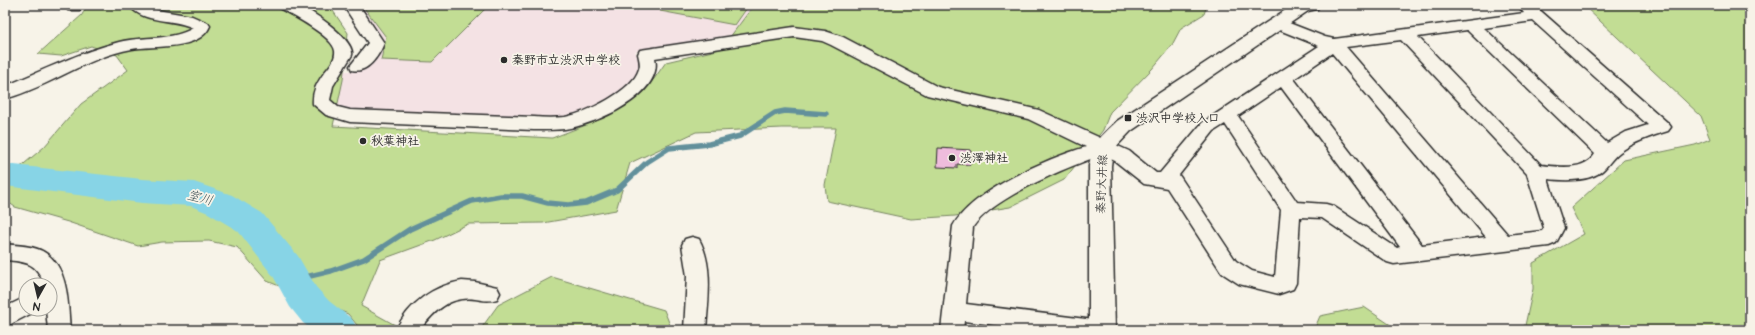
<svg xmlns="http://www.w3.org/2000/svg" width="1755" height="335" viewBox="0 0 1755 335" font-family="'Architects Daughter','Klee One',sans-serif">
  <rect width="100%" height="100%" fill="#f7f3e8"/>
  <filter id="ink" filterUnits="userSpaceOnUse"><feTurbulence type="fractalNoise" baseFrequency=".025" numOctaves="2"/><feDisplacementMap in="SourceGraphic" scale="8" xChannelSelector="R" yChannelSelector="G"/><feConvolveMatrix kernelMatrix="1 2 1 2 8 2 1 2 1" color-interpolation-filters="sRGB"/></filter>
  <g filter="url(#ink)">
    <path fill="#f4e2e4" d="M356,5H754L731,36L635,51L643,69L632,87L583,113L551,120L345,111L327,100L336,75L345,71H360L379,47Z"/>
    <path fill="#c2dd94" stroke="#768460" d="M87,5H329L348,33L343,80L333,126L552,138L594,122L629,104L654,79L666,62L721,49L754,5H1207L1204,14L1181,28L1172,45L1152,69L1110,112L1103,130L1064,180L1010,207L955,216L911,219L827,201L825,185L836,128H782L696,132L630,163L616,210L543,223L468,224L435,240L380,260L361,306L404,330H361L348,314L267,281L237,247L209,241L162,242L138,246L68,222L15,207L5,200V180L44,147L81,104L128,70L117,55L91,46L61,56L38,54L82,15Z
      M362,5H489L432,62L381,60L386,37Z
      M665,5H749L735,25L660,11Z
      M1583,5H1750V330H1524L1533,289V263L1584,234L1571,208L1624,160L1695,145L1710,139L1701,116Z
      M552,277L664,310L672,330H480L498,305Z
      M1364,307L1398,330H1314L1320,316Z"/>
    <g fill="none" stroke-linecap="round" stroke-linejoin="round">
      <path stroke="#62909b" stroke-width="5.5" d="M293,280L331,271L364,259L410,229L472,201L501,196H522L548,203L568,205L586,203L617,190L647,162L669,148L709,144L740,136L775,113L785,111L826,114"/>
      <path fill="#87d4e6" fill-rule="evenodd" d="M5,164L142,179L194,182L232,195L262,213L298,256L316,287L329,301L352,319L358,330H312L303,323L290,307L273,276L238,231L208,213L191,206L142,203L5,186Z"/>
    </g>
    <path fill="#eebcdc" stroke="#2b2b2b" d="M938,148L971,150L970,165L957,164V168L937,167Z"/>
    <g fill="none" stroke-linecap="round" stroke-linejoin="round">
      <defs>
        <path id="minor" d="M66,5H82L80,10H68Z
          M129,5H148L157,10L192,16L208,23L210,26C200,51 154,45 132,49C87,57 49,87 5,99V86C42,71 80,52 119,42C143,36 172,41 193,28C174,18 142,24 129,5Z
          M277,5C283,5 290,4 296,5C310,8 355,40 352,55L333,86L330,100L338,107L350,110L534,117C544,118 555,118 565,117C586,113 633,91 639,69C641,64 639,59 638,54L640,50L794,27L825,31L843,37L938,87L1039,110L1129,151L1156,173H1160L1202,123L1319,46L1272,27L1270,24L1272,21L1278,19L1284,21L1325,37L1334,39L1524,13L1520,8L1522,5H1534L1668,123L1671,127L1668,131C1651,136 1634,142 1620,152C1613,157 1610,163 1605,168C1593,182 1565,181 1548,179L1564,228L1556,243L1549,246L1394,264L1387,262L1322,218L1300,217L1296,283L1293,289L1279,294L1239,284L1222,273L1167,188L1144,184L1115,161L1103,155C1070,165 991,199 973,227L966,304L1102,321L1110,323L1113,330H1031L964,321L963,330H941L953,226C972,191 1048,158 1086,147L1028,119L927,95L831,45L822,41L794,37L655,58C664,95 594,125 565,129C555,130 544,130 534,130L350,122L326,115L313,104C312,91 317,83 324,73C329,67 336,59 335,51C334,37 292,15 279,8ZM1533,21L1648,125L1626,132L1607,143L1484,28ZM1467,30L1595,154C1585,171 1559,167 1541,165L1418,37ZM1401,40L1527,174L1544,228L1542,231L1508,235L1346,47ZM1332,53L1486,237L1422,245L1294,79ZM1281,87L1400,247L1397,248L1333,206L1326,204L1297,202L1238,116ZM1225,124L1281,210L1275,277L1252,271L1236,261L1179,175L1214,131Z
          M343,5H359L384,43C379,56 367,74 352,70L350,66L368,43Z
          M692,237L699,239C714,266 708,301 706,330H684L687,276L682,245L685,239Z
          M5,244C19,246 35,245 47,254C69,270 68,306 70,330H48L46,309H50V285H44C37,262 26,262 5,260Z
          M462,281L475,282L497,287L500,293L497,299C488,302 483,300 475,299C450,296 434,311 420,330H396C409,303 433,286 462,281Z
          M26,297V309H35L34,312L5,327V307Z"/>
        <path id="secondary" d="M1293,5H1320L1317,9L1308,11L1131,131L1113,150L1111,166L1115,330H1089V166C1094,140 1099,139 1117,121Z"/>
      </defs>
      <use href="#minor" stroke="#2b2b2b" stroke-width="3"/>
      <use href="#secondary" stroke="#2b2b2b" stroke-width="3"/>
      <use href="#minor" fill="#f7f3e8" fill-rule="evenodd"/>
      <use href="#secondary" fill="#f7f3e8" fill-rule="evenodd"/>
    </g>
  </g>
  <g fill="#2b2b2b" stroke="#f7f3e8" stroke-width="1.5">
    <circle cx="504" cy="60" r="4"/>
    <rect x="1124" y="114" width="8" height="8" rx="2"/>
    <circle cx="363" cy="141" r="4"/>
    <circle cx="952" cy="158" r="4"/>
  </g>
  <g text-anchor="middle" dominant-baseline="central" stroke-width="3.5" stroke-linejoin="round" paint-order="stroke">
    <g font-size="12" font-weight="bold" fill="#2b2b2b" stroke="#f7f3e8" text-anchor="start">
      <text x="512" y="60">秦野市立渋沢中学校</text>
      <text x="1136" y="118">渋沢中学校入口</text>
      <text x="371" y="141">秋葉神社</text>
      <text x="960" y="158">渋澤神社</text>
    </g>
    <g font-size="12" fill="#2b2b2b" stroke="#f7f3e8">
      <text transform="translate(1102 184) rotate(-88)">秦野大井線</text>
    </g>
    <g font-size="13" font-style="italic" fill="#42555a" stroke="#f7f3e8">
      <text transform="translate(200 198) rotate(15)">室川</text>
    </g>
  </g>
  <rect width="1755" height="335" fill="none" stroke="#f7f3e8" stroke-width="20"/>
  <rect x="10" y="10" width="1735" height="315" fill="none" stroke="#2b2b2b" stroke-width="1.5" filter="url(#ink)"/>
  <g transform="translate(38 297) rotate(188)"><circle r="19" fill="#f7f3e8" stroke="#a5a39c"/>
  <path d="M0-3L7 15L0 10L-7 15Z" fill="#2b2b2b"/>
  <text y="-6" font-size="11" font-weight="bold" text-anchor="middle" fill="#2b2b2b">N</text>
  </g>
</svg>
